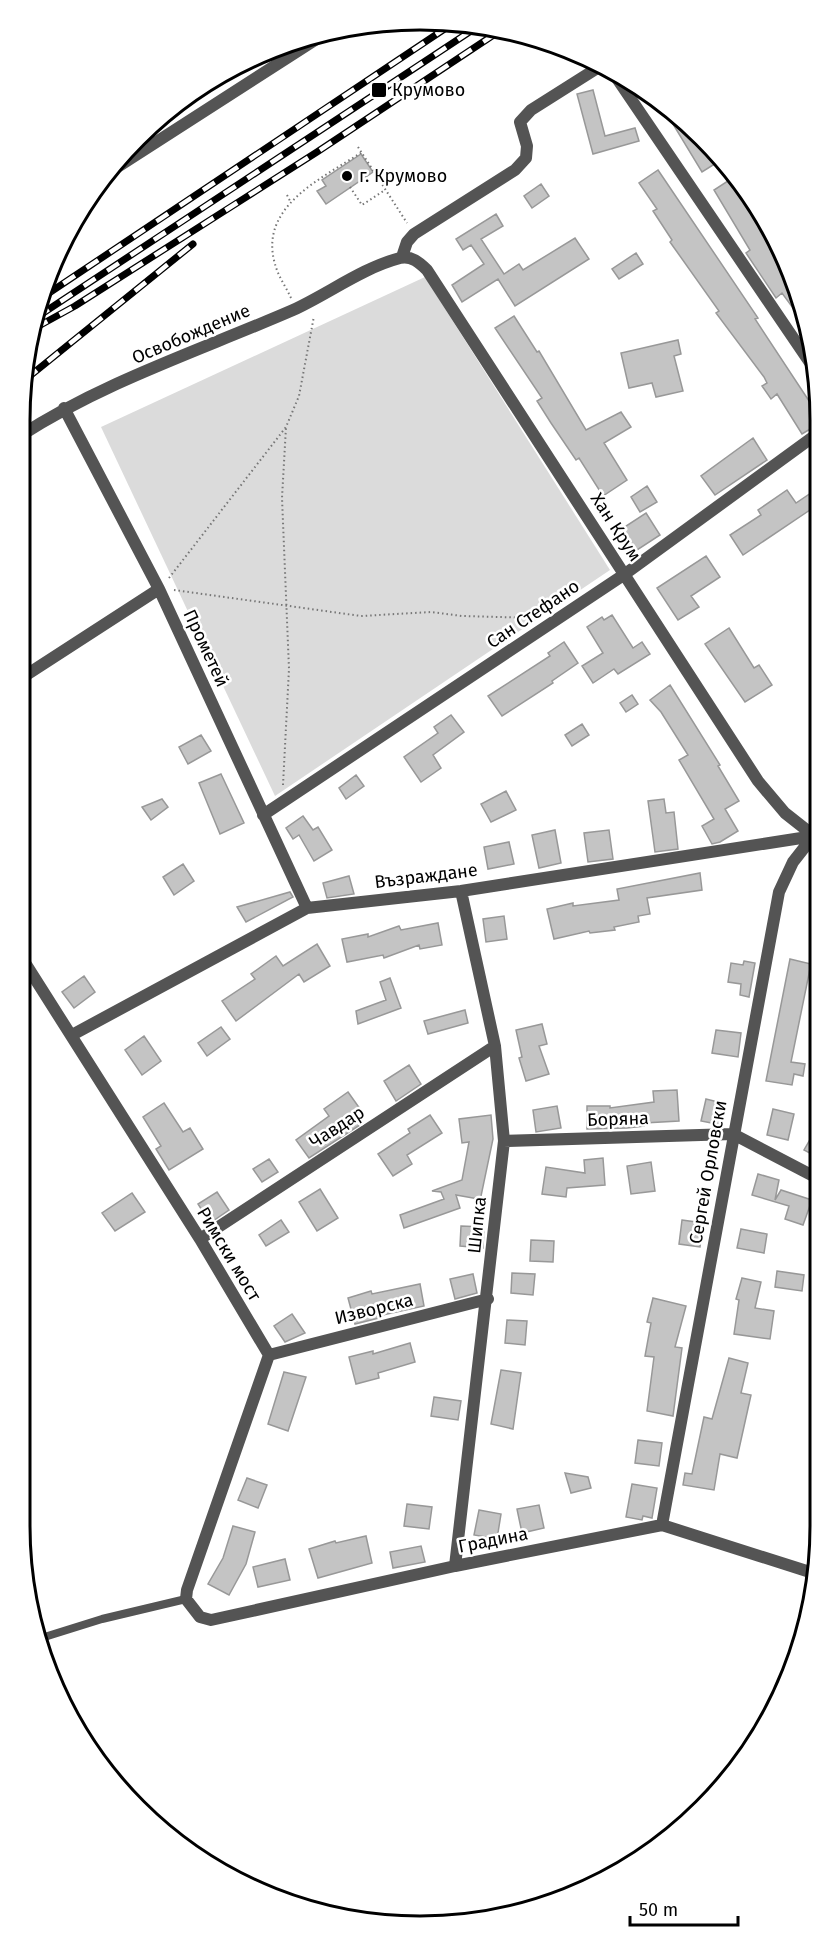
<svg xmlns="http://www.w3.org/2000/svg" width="840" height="1946" viewBox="0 0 840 1946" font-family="'Fira Sans',sans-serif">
  <rect width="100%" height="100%" fill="#fff"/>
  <path fill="#dbdbdb" d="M425,277L610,570L275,796L101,427Z"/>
  <path fill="#c4c4c4" stroke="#989898" stroke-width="1.5" d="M593,90L605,136L635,128L639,141L593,154L577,94Z
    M665,104L700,138L721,160L702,172L662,106Z
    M361,154L373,172L326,204L317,191L326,186L322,180Z
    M658,170L758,318L755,319L817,413V425L802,434L777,394L771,399L762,386L767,383L764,377L716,313L719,311L670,242L672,240L653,211L657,209L639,183Z
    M737,175L790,266L804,323L782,293L776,298L746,253L750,250L714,190Z
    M541,184L549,196L532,208L524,196Z
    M496,214L503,226L481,239L504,274L519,264L523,270L575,238L589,259L515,306L498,279L462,302L452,285L484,264L471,245L463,250L456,239Z
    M636,253L643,264L619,279L612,269Z
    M514,316L537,352L539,351L586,430L621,412L631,427L604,443L627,480L603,496L579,458L576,460L551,423L537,401L542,398L495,328Z
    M678,340L681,354L674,356L683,391L656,397L652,383L629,388L621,353Z
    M753,438L767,460L715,495L701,476Z
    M647,486L657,502L640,512L631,497Z
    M817,489V521L810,510L743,555L730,535L761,515L758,510L787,490L796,503Z
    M646,513L660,535L634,552L620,530Z
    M706,556L720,577L691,596L699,607L678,620L657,588Z
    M612,615L633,648L642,642L650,654L618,674L614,669L593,683L582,666L603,653L587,627L602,617L604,620Z
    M729,628L754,668L759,665L772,685L745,702L705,644Z
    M564,642L578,663L552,681L553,683L502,716L488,696L550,656L548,653Z
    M670,685L720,765L718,766L739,801L725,809L738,831L720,842L712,844L702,826L714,819L679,760L688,755L661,712L650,700Z
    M632,695L638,704L626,712L620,703Z
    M451,715L464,732L433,755L441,768L421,782L404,757L438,733L434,727Z
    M582,724L589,735L572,746L565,735Z
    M201,735L211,751L188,764L179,747Z
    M221,774L244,823L220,834L199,783Z
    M356,775L364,786L346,799L339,788Z
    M506,791L516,810L491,822L481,804Z
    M162,799L168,807L151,820L142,807Z
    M664,799L666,813L674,812L678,849L655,852L648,801Z
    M303,816L313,830L318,827L332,850L314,861L299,835L293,839L286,828Z
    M555,830L561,863L539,868L532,835Z
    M609,830L613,859L588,862L584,833Z
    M509,842L514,864L488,869L484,847Z
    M183,864L194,881L174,895L163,877Z
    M700,873L702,890L647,898L650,914L638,916L639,922L614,927L615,930L590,933L589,931L554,939L547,909L573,903V906L619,900L617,889Z
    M349,876L354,894L327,898L323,883Z
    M290,892L293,897L246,922L237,907Z
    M504,916L507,939L486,942L483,919Z
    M438,923L442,945L420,949L419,945L384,958L383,955L347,962L342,939L368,934V937L399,926L401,930Z
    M317,944L330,966L304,982L299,974L236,1021L222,1001L255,979L251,974L276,956L283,966Z
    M790,959L811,964L791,1062L805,1064L803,1076L794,1074L792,1085L766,1081Z
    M744,961L755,963L749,997L740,995L741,984L728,982L731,963L743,965Z
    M84,976L95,992L74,1008L62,992Z
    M390,978L401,1008L358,1024L356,1011L386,1000L380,982Z
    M465,1010L468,1023L428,1034L424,1021Z
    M542,1024L547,1044L539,1046L549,1074L526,1081L519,1058L522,1057L516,1030Z
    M221,1027L230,1039L207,1056L198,1043Z
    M716,1030L741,1033L738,1057L712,1053Z
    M144,1036L161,1061L142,1075L125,1050Z
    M409,1065L421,1084L396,1101L384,1081Z
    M677,1090L679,1121L644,1123V1126L627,1128L587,1129V1106H610V1108L654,1102L653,1091Z
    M348,1092L363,1113L358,1116L363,1123L309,1158L296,1140L329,1116L324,1109Z
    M706,1099L726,1104L722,1125L701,1121Z
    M164,1103L183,1132L190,1128L203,1149L169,1170L156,1149L161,1146L143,1117Z
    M557,1106L561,1128L536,1132L533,1110Z
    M773,1109L794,1114L788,1140L767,1135Z
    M430,1115L442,1133L407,1155L412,1164L393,1176L378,1154L410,1133L408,1129Z
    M491,1115L493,1139L481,1196L484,1200L456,1195L460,1208L404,1228L400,1215L444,1199L441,1192L432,1191L462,1180L469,1142L462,1143L459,1119Z
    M819,1124V1158L804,1150Z
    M603,1158L605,1185L567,1188L566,1197L542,1194L546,1167L585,1173L584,1160Z
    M269,1159L278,1172L262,1182L253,1169Z
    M651,1162L655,1191L631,1194L627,1166Z
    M758,1174L779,1180L775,1200L781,1190L812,1200L803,1225L785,1219L789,1206L752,1195Z
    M320,1189L338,1218L317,1231L299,1202Z
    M217,1192L229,1210L210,1223L198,1204Z
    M132,1193L145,1212L115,1231L102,1213Z
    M281,1220L289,1232L266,1246L259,1235Z
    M682,1220L703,1223L700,1247L679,1244Z
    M461,1226L484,1227L483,1248L460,1246Z
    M741,1229L767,1234L764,1253L737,1248Z
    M531,1240L554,1241L553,1262L530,1261Z
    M777,1271L804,1275L802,1291L775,1287Z
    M512,1273L535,1274L533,1295L511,1293Z
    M473,1274L477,1293L455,1299L450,1279Z
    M742,1278L761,1282L755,1308L774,1311L770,1339L734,1334L739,1300L736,1299Z
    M420,1284L424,1306L378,1316L379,1318L355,1324L348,1298L371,1291L372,1294Z
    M653,1298L686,1306L675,1347L682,1348L673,1416L647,1411L654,1357L645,1356L651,1323L647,1322Z
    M292,1314L305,1333L285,1342L274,1326Z
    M507,1320L527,1321L525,1345L505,1343Z
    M410,1343L415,1362L378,1373L379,1378L356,1384L349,1357L373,1351V1354Z
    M729,1358L748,1363L741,1393L751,1395L737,1458L720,1454L714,1490L683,1485L685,1473L692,1474L704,1417L712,1419Z
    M501,1370L521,1373L513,1429L491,1424Z
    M284,1372L306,1377L288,1431L268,1424Z
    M434,1397L461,1401L458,1420L431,1416Z
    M638,1440L662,1443L659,1466L635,1463Z
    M565,1473L588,1477L591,1488L571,1493Z
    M247,1478L267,1485L258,1508L238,1500Z
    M632,1484L657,1488L652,1518L643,1516L642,1520L626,1517Z
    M407,1504L432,1507L429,1529L404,1526Z
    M539,1505L544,1528L522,1533L517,1509Z
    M479,1510L501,1514L497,1539L474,1535Z
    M233,1526L255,1532L246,1564L229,1595L208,1584L223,1558Z
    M366,1536L372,1563L318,1578L309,1549L335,1541L336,1543Z
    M421,1546L425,1562L393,1568L390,1552Z
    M285,1559L290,1580L258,1587L253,1567Z"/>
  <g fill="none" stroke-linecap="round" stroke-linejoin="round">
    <path stroke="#767676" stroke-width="2" stroke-dasharray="1.5 3" stroke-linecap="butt" d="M358,147L407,223
      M350,187L362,205L385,190
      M287,195L290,201
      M291,298C286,287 278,276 275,264C258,206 323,178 362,152
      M169,578L286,427L299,396L314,316
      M174,590L361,616L431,612L462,616L535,618
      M283,785L289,669L282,498L286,427"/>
    <path stroke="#545454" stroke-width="8" d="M38,1639L102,1619L186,1599"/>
    <path stroke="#545454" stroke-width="12" d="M616,77L817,373
      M105,175L329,31
      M402,257L407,242L414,234L515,170L526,158L527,146L520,122L531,110L599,67
      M64,408L159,589L307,908
      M20,436C103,382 201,350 293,310C328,294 362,268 400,258C411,255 420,263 427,270L758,781L785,813L818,839
      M20,679L159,589
      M263,815L625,574L817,434
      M20,955L200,1239L269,1355L187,1590L186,1599L200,1617L211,1620L455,1566L662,1525L813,1573
      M72,1035L307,908L461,891L814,836
      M504,1141L733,1134L819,1179
      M200,1239L495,1046
      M269,1355L488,1299
      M662,1525L779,892L793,862L815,834
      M455,1566L504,1141L495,1046L461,891"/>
    <defs>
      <path id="rail" d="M40,299L455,22
        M37,317L480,25
        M35,328L75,306L317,152L501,30
        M26,379L193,244"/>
    </defs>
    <use href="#rail" stroke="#000" stroke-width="7"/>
    <use href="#rail" stroke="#fff" stroke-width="4.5" stroke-dasharray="14" stroke-linecap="butt"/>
  </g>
  <g fill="#000" stroke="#fff" stroke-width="2">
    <rect x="371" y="82" width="16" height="16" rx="3"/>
    <circle cx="347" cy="176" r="6"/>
  </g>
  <g text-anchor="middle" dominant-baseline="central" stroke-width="5" stroke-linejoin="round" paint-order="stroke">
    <g font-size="18" fill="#000" stroke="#fff" text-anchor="start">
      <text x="392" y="90">Крумово</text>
      <text x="359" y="176">г. Крумово</text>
    </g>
    <g font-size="18" fill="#000" stroke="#fff">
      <text transform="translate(191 334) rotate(-23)">Освобождение</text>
      <text transform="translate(616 527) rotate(57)">Хан Крум</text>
      <text transform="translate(533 614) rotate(-34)">Сан Стефано</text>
      <text transform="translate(206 648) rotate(65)">Прометей</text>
      <text transform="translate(426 876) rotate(-7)">Възраждане</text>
      <text transform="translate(618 1119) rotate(-2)">Боряна</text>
      <text transform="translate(337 1127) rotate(-33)">Чавдар</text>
      <text transform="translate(708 1172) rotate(-80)">Сергей Орловски</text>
      <text transform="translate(477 1225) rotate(-84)">Шипка</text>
      <text transform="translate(229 1254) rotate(59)">Римски мост</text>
      <text transform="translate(374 1309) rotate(-14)">Изворска</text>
      <text transform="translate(493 1540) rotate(-11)">Градина</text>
    </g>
  </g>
  <path d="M0 0H840V1946H0ZM420 30H420A390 390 0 0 1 810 420V1526A390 390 0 0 1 420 1916H420A390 390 0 0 1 30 1526V420A390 390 0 0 1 420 30Z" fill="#fff" fill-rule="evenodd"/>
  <path fill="none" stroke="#000" stroke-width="3" d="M420 30H420A390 390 0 0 1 810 420V1526A390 390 0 0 1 420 1916H420A390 390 0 0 1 30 1526V420A390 390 0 0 1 420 30Z"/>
  <path d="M630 1916v9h108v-9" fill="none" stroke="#000000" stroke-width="3"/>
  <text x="639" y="1916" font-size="18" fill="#000000" stroke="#ffffff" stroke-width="4.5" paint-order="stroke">50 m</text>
</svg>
